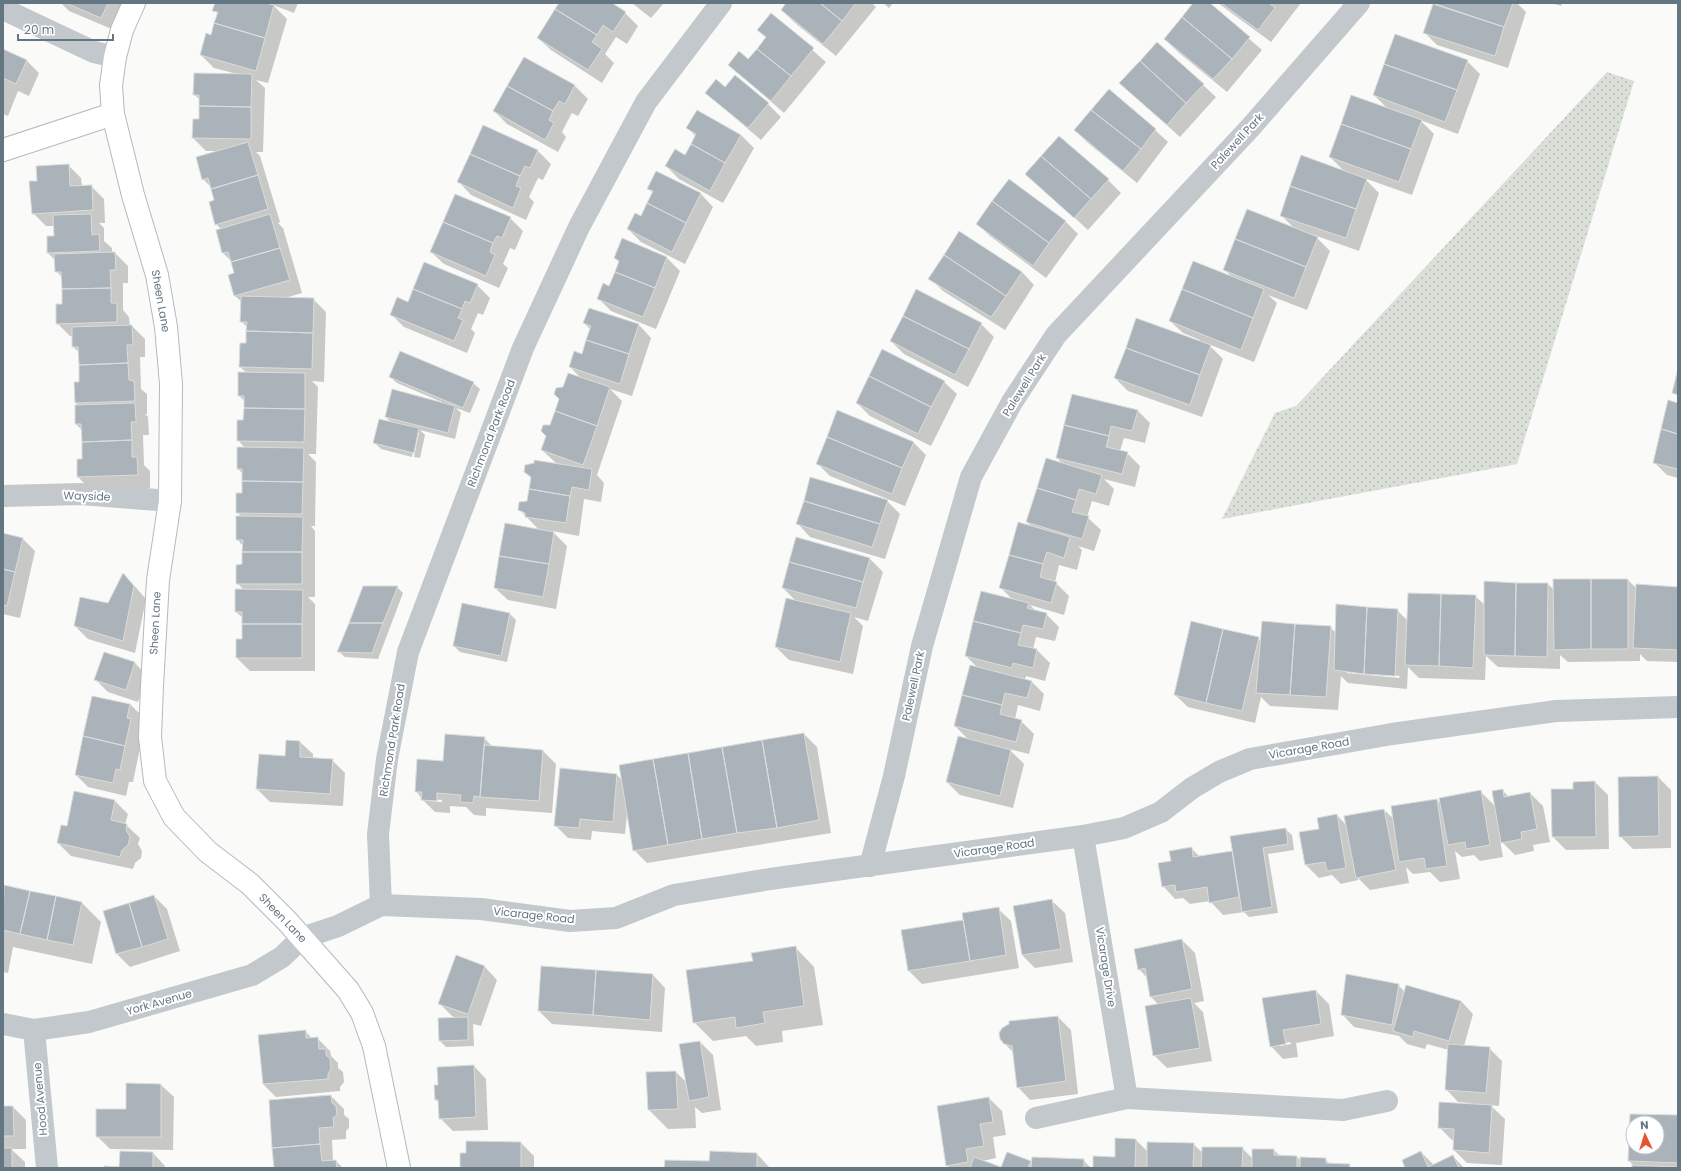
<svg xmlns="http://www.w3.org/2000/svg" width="1681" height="1171" viewBox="0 0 1681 1171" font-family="Poppins,sans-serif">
  <defs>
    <pattern id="garden-dots" width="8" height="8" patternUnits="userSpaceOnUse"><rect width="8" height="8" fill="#dadfd7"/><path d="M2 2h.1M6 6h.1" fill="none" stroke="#b4b9b4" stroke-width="1.8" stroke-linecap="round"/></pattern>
  </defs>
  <rect width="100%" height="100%" fill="#fafaf8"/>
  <path fill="url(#garden-dots)" d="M1607,72L1634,81L1517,464L1222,519L1275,413L1296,406Z"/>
  <path fill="#0003" fill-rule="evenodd" d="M61,3H126L114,30L69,11Z
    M216,3H298L294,13L273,5L287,19L268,83L256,80L265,88L263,152H256L260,156L280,222L278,223L283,228L302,293L285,298L313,299L326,312L324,382L312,381L318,387L316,454H308L316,462L315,526H311L315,531V597H308L315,604V671H250L237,658L243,640V618L236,612L244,590L237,583L243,565V546L237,539L242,517L237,512L243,494V474L238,469L245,448L238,440L244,421L245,401L239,396L247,373L240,367L247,344L248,328L242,322V302L235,296L236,274L232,262L223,253L221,229L216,224L215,201L212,188L203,179L220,151H206L193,138L200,120V100L194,94L237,74L214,68L201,55L212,36L218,15L214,10Z
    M560,3H610L625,13L638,26L627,44L616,37L605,54L614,63L602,83L551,50L538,38Z
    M632,3H664L651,18Z
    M788,3H872L876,7L836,56L795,23L782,10Z
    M883,3H893L889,8Z
    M1195,3H1208L1262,50L1227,92L1178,52L1165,39Z
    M1218,3H1301L1271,42Z
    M1434,3H1517L1526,12L1508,68L1437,45L1424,32Z
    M1551,3H1562L1561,6Z
    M771,14L826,62L784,113L729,65L749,61L767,38L758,30Z
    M3,50L26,60L39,73L29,96L18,91L8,116L3,114Z
    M524,58L575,86L588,99L578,116L572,113L566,124L562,132L566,137L558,152L507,124L494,111Z
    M1467,61L1480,74L1458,134L1420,120L1434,134L1412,195L1364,178L1379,193L1359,251L1314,235L1330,251L1307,310L1268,295L1277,303L1254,362L1208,344L1223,359L1202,417L1128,391L1115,378L1199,342L1200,340L1183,333L1170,321L1233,278L1224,269L1295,229L1281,215L1345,172L1330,157L1388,109L1374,95Z
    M1120,83L1203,85L1216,97L1180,137Z
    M725,89L768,104L781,117L761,140L706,93Z
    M697,111L741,135L754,148L723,203L679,179L666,166L685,156L696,137L688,128Z
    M483,127L538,151L551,164L543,180L538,178L529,197L534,202L526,220L471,195L459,182Z
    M1075,130H1155L1168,142L1137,183L1088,143Z
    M68,165L81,178L82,186H91L104,199L105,223H99L104,228V241L112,248V253H115L128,266V283H123V310L129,317L130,326H132L145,339V357H140L141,389L147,394V414H145L148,417L149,435H143L144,465L150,471V488L91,490L78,477L83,460L82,430L76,424L79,406L76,403L80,383L79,352L73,347V336H70L57,323L63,305V278L56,271L55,260L48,253L55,237L54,226H46L33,213L38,182Z
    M657,172L701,194L713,207L685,264L641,242L628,229L641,217L653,193L648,188Z
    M1027,174L1108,180L1121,193L1088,230Z
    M510,218L523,231L515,250L510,248L503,264L508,268L499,288L444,264L431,252Z
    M1065,221L1078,234L1046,278L990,236L977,224Z
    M623,240L667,258L680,271L656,329L611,311L598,298L610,287L620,263L615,258Z
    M1022,272L1034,285L1005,330L943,291L930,278Z
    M477,285L490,298L483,315L478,313L471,329L475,333L467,353L404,327L391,314L409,303Z
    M584,323L639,325L651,338L632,396L610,389L622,401L597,475L604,483L601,502L584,499L579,536L552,531L567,546L556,609L508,600L495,588L540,531L519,509L528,502L532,479L525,472L557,464L542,450L564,388L582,379L570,367L582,355L591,330Z
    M981,324L994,337L968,387L904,354L891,341Z
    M390,377L473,383L480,389L470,413L456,408L461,413L455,439L420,430L425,435L420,458L414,457L419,432H417L412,457L381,449L375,443L392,423L386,417L442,402L397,383Z
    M944,382L957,394L931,446L870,416L857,403Z
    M1678,404V478L1667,475L1654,462Z
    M1137,410L1150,423L1145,443L1124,438L1120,451L1127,453L1140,466L1135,487L1104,479L1114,489L1109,506L1092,501L1087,517L1101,530L1094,551L1078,546L1082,550L1077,570L1059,565L1055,582L1069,596L1064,615L1030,605L1036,611L1046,614L1059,627L1055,641L1036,637L1033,649L1037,650L1050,663L1045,681L1026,676L1025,680L1031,681L1044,694L1040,711L1018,705L1015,719L1021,721L1034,734L1029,754L1009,749L1024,764L1013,808L960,795L947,782L969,740L955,726L978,668L966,656L1013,600L1001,588L1032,527L1027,522L1064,465L1057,458Z
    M913,442L926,455L905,506L830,476L817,463Z
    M885,499L900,514L885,559L810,537L798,524Z
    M3,534L22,538L35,551L20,618L3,614Z
    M796,539L870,559L883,572L868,621L854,617L863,626L853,674L789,660L776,647L797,602L783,588Z
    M124,574L146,599L135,653L88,639L75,626L108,604Z
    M1628,580L1637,589L1678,588V662L1647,661L1640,654V661L1568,662L1560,655V669L1498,667L1486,656L1485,680L1419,678L1408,667L1407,689L1348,683L1341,676L1338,710L1270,706L1261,697L1255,723L1188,707L1175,695L1258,638L1261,641L1330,627L1336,633L1397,610L1408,621L1475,596L1485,605L1548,584L1554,590ZM1347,671L1400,676L1399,678L1347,673Z
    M397,587L403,593L378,659L345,657L338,651Z
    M510,614L516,620L507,662L460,652L454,646Z
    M135,663L147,676L138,702L108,692L95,679Z
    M130,704L143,717V733L133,782H129L126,796L88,787L76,775Z
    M804,734L817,747L831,833L647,863L634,850L627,814L625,834L592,831L591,840L568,838L555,825L617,775L622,780Z
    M484,738L493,747L543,751L556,764L552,813L486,808V816L474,815L466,807L450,806V813L435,812L422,799L416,791ZM428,799L442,800V802L430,801Z
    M300,742L313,754V758L332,760L345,773L343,806L270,802L257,789Z
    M1658,777L1671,790V848L1633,849L1620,836Z
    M1595,782L1608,795L1609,849L1566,850L1553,837L1574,790Z
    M1502,790L1509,797L1530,793L1543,806L1550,842L1533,845L1534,851L1515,855L1500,840L1503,857L1480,861L1474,855L1462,857L1455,851L1460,879L1440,882L1430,872L1413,874L1406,867L1409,883L1370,890L1358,878V880L1341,884L1332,875L1319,878L1306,865L1301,833L1320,829L1337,815L1347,826L1384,810L1394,819L1437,800L1442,805L1480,791L1495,806Z
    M115,801L128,814L125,824L140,838L138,844L142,851L141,858L135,863L133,869L71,856L58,843L68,827Z
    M1285,829L1292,835L1294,850L1268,854L1278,913L1249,917L1244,912L1223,915L1210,901L1190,904L1183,898L1175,899L1163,886L1172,861L1191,848L1200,857L1232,852L1234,854Z
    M5,886L82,903L101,922L92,964L13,947L8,973L3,972V894Z
    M154,896L167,909L180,951L130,967L117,954L104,912Z
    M1052,901L1065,913L1073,962L1035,968L1022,955Z
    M998,909L1011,921L1019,968L922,984L909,971L902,930L965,921Z
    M1182,940L1195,953L1204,1001L1194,1003L1203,1012L1212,1061L1167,1068L1154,1055L1159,1005L1151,997L1148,979L1139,969Z
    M795,947L814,967L823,1025L782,1031L783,1042L756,1046L746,1036L713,1041L694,1022L754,962Z
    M485,967L497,980L481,1026L473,1024L474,1046L446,1047L440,1041L458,1019L452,1016L439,1003Z
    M653,975L665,988L662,1032L552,1024L539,1011Z
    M1398,985L1405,992L1461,1001L1473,1014L1464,1046L1489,1048L1502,1061L1499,1106L1490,1105L1505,1119L1502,1165L1467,1163L1454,1150L1455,1140H1452L1439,1127L1470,1105L1471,1103L1458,1102L1446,1089L1449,1050L1427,1044L1425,1049L1407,1044L1399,1036L1354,1027L1342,1014Z
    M1316,991L1329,1004L1334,1036L1296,1043L1298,1057L1283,1059L1271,1046L1263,999ZM1290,1042L1291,1044L1280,1046V1044Z
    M1058,1017L1071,1030L1078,1094L1030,1100L1018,1087L1013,1052L1002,1041Z
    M305,1031L312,1038H317L330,1051L331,1056L338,1063V1068L343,1072L344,1082L340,1087V1091L276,1097L263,1084Z
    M700,1042L713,1055L721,1110L702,1113L695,1107L696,1128L668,1129L649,1110L676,1072L687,1083Z
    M474,1066L486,1079L488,1130L453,1131L440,1118V1104L436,1099L439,1086Z
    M161,1085L174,1097L173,1150L110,1149L97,1136Z
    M331,1096L344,1109V1115L349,1119V1128L346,1131V1139L332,1140L333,1161H336L343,1168H275Z
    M989,1098L1002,1111L1006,1135L993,1137L996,1158L982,1161L1001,1168L1030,1162L1032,1164L1083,1160L1091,1168H950L947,1165Z
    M3,1107H13L26,1120V1149H11L25,1162V1168H3Z
    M1631,1115L1678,1116V1168H1633V1165L1629,1161ZM1633,1123H1657V1147H1633Z
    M1136,1140L1148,1152L1193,1144L1203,1153L1242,1148L1253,1159L1274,1150L1281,1157H1297L1301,1161L1325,1159L1330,1164L1349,1165L1352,1168H1094L1116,1158Z
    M467,1142L521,1143L534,1156V1168H461L467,1154Z
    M1421,1152L1434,1165L1453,1156L1464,1168H1407Z
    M153,1153L165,1166V1168H105H120Z
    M757,1154L770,1168H665L710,1162Z"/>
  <path fill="#aab3b9" stroke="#dcdcda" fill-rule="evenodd" d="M66,3H108L101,18Z
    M215,3H266L274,5L265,38L214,23L218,12L212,11Z
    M559,3H612L626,12L613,32L603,25L597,35L555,9Z
    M786,3H820L842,21L823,44L781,10Z
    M820,3H856L842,21Z
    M1193,3H1210L1250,37L1232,59L1182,17Z
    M1221,3H1269L1275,8L1258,30Z
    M1433,3H1513L1504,27Z
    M1433,4L1504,27L1495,56L1423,33Z
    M555,9L597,35L592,42L602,49L588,70L537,38Z
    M771,13L814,48L791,76L757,49L766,37L757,30Z
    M1182,17L1232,59L1213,79L1164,39Z
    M214,23L265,38L256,71L200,55L206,33L211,35Z
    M1395,34L1468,60L1457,90L1384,64Z
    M1157,42L1204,84L1186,103L1140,61Z
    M3,49L27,60L16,84L3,78Z
    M757,49L791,76L771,101L728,65L739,51L748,59Z
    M524,57L575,85L565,104L559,101L553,111L507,86Z
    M1140,61L1186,103L1167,125L1119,83Z
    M1384,64L1457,90L1445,122L1373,95Z
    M194,73L252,74L251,107L199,106V95H193Z
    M735,75L769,103L748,128L705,93L716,79L725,87Z
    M507,86L553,111L549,120L554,123L545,140L493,111Z
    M1109,89L1156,129L1141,149L1091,110Z
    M1351,95L1422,120L1411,149L1341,124Z
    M199,106L251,107V139L192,138L193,119H199Z
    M697,110L741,135L725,163L691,144L696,134L686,128Z
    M1091,110L1141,149L1123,171L1074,130Z
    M1341,124L1411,149L1399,182L1329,157Z
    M483,125L538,150L530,168L525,166L520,176L470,154Z
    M1059,136L1109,179L1091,199L1041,156Z
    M248,142L258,175L211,189L208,178L202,180L196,157Z
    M691,144L725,163L710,191L665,166L675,149L685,155Z
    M470,154L520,176L516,186L521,188L513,208L457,182Z
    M1301,155L1367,179L1356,209L1290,186Z
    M1041,156L1091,199L1074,218L1025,174Z
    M69,164L70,186L92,185L93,210L32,214L29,181H37L36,166Z
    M656,171L701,193L686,223L647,203L653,191L647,189Z
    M258,175L268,209L215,225L209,202L214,200L211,189Z
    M1009,179L1066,221L1049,243L992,201Z
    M1290,186L1356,209L1346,238L1280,216Z
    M455,194L511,217L502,238L497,236L493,243L443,222Z
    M992,201L1049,243L1033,266L976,224Z
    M647,203L686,223L672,252L627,229L635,213L641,216Z
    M1247,209L1318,237L1306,267L1235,239Z
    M91,214L92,235L99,234L100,251L47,253V236H54L53,215Z
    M270,214L280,248L231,262L228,252L222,253L216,230Z
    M443,222L493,243L490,252L495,255L486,276L430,252Z
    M959,231L1022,272L1006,296L944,255Z
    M622,238L667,257L655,288L615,272L619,261L614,258Z
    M1235,239L1306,267L1294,298L1223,270Z
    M280,248L290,280L234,296L228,275L234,273L231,262Z
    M115,252L116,270H110L111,288L62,289L61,272H55L54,254Z
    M944,255L1006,296L991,317L928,279Z
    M1193,261L1264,289L1253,318L1182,289Z
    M424,262L478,284L470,303L465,301L462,309L413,289Z
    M615,272L655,288L643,317L597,299L603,283L609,286Z
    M111,288V303H117V322L56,324V304H62V289Z
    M413,289L462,309L458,318L463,320L454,341L390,315L397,297L408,302Z
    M916,289L982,323L969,349L903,316Z
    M1182,289L1253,318L1241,350L1169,321Z
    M241,296L314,298L313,333L246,331L247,322H240Z
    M589,308L639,324L629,354L586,340L591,326L583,323Z
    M903,316L969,349L955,375L890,341Z
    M1136,318L1211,345L1200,375L1126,348Z
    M132,325L133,345H127L128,363L79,365L78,347H72V327Z
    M246,331L313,333L312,369L239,367L240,343H246Z
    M586,340L629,354L620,384L569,367L574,351L582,354Z
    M1126,348L1200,375L1190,405L1114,378Z
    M882,349L945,381L931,407L869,376Z
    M400,351L474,382L463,408L389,377Z
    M128,363L129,380L134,381L135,401L75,403L74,382H79V365Z
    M1678,369V395L1672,393Z
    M238,372L305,373V409L244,408V396H238Z
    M568,373L610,387L597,426L555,411L559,399L554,394L556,388L563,387Z
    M869,376L931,407L918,434L856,403Z
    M392,389L455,406L448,433L385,417Z
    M1072,394L1138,410L1132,431L1111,426L1109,436L1064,425Z
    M1668,400L1678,403V434L1661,429Z
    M135,403L136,422H131L132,440L82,442L81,424H75V405Z
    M244,408L305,409L304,442L237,441V420H243Z
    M837,410L914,442L902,468L827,437Z
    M555,411L597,426L583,465L541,450L546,436L541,431L543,425H550Z
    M379,419L419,428L414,453L373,443Z
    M1064,425L1109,436L1106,447L1128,452L1122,474L1056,458Z
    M1661,429L1678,434V469L1653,463Z
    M827,437L902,468L892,494L816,464Z
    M132,440V457H137L138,475L77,477V459H82V442Z
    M237,447L304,448L303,482L242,481V469H237Z
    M1046,458L1102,475L1096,494L1079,489L1076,500L1037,488Z
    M534,460L592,469L589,490L572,487L570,496L529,489L531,477L524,472L525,465L534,463Z
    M810,477L888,500L880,524L804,501Z
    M242,481L303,482L302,514L236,513V493H242Z
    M1037,488L1076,500L1072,512L1089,516L1082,539L1026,522Z
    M529,489L570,496L566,523L525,517V513L518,510L519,502L527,501Z
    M804,501L880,524L872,547L796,524Z
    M236,516L303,517L302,552H242L243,540H236Z
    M1018,522L1070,537L1064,558L1047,552L1043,564L1009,555Z
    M505,523L554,532L549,564L499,556Z
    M3,533L23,538L15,572L3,569Z
    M796,537L870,558L863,582L789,562Z
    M242,552H302V584H236V565L242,564Z
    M1009,555L1043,564L1040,577L1057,582L1051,603L999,588Z
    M499,556L549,564L543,597L494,588Z
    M789,562L863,582L856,608L782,588Z
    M3,569L15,572L7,606L3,605Z
    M123,573L134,586L123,641L74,626L80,597L108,603Z
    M1553,579H1591V649L1554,650Z
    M1591,579H1628V649H1591Z
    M1484,581L1516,583L1515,656L1484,655Z
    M1516,583H1548L1547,657L1515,656Z
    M1636,584L1678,587V650L1633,648Z
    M363,586H398L383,623H349Z
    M235,589L303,590L302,624H242V612H235Z
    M981,591L1029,603L1027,608L1047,613L1043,629L1023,625L1021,633L973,621Z
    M1408,593L1441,594L1439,666L1405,665Z
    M1441,594L1476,595L1473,668L1439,666Z
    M786,598L851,613L840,662L775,647Z
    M462,603L510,613L501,656L453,646Z
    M1336,604L1367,607L1364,674L1334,670Z
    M1367,607L1398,609L1395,676L1364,674Z
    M973,621L1021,633L1018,645L1037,649L1033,668L1013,663L1012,668L965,656Z
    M1191,621L1223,629L1206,703L1174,695Z
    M1262,621L1295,624L1290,695L1256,693Z
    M349,623H383L372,653L337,652Z
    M242,624H302V658H236V639H242Z
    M1295,624L1331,626L1326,697L1290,695Z
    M1223,629L1259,637L1242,711L1206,703Z
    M104,652L135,662L126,690L94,680Z
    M970,665L1032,681L1027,698L1005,693L1002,705L962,695Z
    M962,695L1002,705L1000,714L1022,720L1016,742L954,726Z
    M92,696L130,704L127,718L131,719L125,746L83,736Z
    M804,733L819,820L777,828L762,740Z
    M445,734L485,737L480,797L474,796L473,803L460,802L461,795L437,793V801L421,800L422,792H415L417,759L443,761Z
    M83,736L125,746L120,770L116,769L113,783L75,775Z
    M958,736L1011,750L1000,796L946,782Z
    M286,740L300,741V757L333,759L330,794L256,789L259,754L285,756Z
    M762,740L777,828L737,833L722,747Z
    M484,745L543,750L539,801L480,797Z
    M722,747L737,833L702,839L688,753Z
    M688,753L702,839L668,845L653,759Z
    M653,759L668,845L633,851L619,765Z
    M560,768L617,774L613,822L580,819L579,828L554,826Z
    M1658,776L1659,836L1619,837L1618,777Z
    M1595,781L1596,837H1552L1551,789H1573V782Z
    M1503,789L1504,797L1530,792L1537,829L1521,832L1522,839L1501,843L1492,791Z
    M1481,790L1490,845L1466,849L1465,842L1448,845L1439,798Z
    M74,791L115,800L111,820L127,824L126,830L130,837L128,845L122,850L120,857L57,843L61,825L67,826Z
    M1437,799L1447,866L1426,869L1424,858L1399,862L1391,806Z
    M1384,809L1396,870L1356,878L1344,816Z
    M1337,814L1346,868L1327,871L1325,862L1305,865L1299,832L1319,829L1317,818Z
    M1286,828L1288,844L1263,848L1272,907L1242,912L1230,836Z
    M1192,847L1193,857L1232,851L1239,897L1209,903L1207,887L1176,892L1175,885L1162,887L1158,863L1171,861L1169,851Z
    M4,885L30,891L20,934L3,930Z
    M30,891L56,896L47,940L20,934Z
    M154,895L168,939L142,947L129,903Z
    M56,896L82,902L73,945L47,940Z
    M1052,899L1061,949L1022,955L1013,906Z
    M129,903L142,947L116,954L103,911Z
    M999,907L1006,955L970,961L962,913Z
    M963,920L970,961L908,971L901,930Z
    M1182,939L1192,989L1150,997L1145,968L1138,970L1134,949Z
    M796,946L804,1006L763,1012L765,1023L736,1028L735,1017L693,1023L686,970L753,961L751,953Z
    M456,955L485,966L468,1014L438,1004Z
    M541,966L596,970L593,1015L538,1011Z
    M596,970L653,974L650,1020L593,1015Z
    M1346,974L1399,984L1392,1025L1341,1015Z
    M1406,985L1461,1001L1449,1041L1414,1031L1413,1037L1393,1031Z
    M1316,990L1321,1024L1283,1030L1286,1044L1270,1047L1262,998Z
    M1191,998L1200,1048L1153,1056L1145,1006Z
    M1058,1016L1066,1081L1017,1088L1012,1046L1004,1044L1000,1039L999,1033L1002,1028L1009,1024V1021Z
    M468,1017V1040L439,1041L438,1018Z
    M306,1030V1038L318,1037L319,1049H326V1055L330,1059L331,1069L328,1074V1079L263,1084L258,1035Z
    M700,1041L709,1097L689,1101L679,1044Z
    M1448,1044L1490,1047L1486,1093L1445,1090Z
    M474,1065L476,1117L439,1119L438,1100H435L434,1085H438L437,1067Z
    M676,1071L678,1109L648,1110L646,1072Z
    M126,1083L161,1084V1137H96V1109H126Z
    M331,1095L332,1103L336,1106L337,1115L333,1118L334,1127L319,1128L320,1144L272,1148L269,1100Z
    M989,1097L993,1122L980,1124L984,1146L966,1149L968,1162L946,1166L937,1106Z
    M1439,1102L1492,1105L1489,1153L1453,1150L1454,1129L1438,1128Z
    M3,1106H13L14,1136H3Z
    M1630,1114L1678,1115V1163L1628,1161ZM1633,1123H1657V1147H1633Z
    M1115,1138L1136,1139L1135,1168H1093V1156L1115,1157Z
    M466,1141L521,1142V1168H460V1153H466Z
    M1147,1142L1194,1143L1193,1168H1147Z
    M320,1144L322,1161L336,1160L337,1168H274L272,1148Z
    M1202,1147H1243L1242,1168H1201Z
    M3,1148H12V1168H3Z
    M1252,1149H1274V1155L1297,1156V1168H1252Z
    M120,1151L153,1152V1168H104V1166L119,1167Z
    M710,1151L757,1153V1168H664L665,1160L709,1161Z
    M1421,1151L1428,1167L1453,1155L1459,1168H1405L1402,1160Z
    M1007,1152L1031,1161L1028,1168H970L974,1157L1001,1167Z
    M1032,1157L1084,1159V1168H1031Z
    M1300,1157L1326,1158V1163L1350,1164L1349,1168H1300Z
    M1632,1165L1678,1167V1168H1632Z"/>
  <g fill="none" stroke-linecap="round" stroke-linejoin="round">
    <defs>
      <path id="secondary" d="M134,3L122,30L115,57L111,85L113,114L133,195L157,275L166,327L171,384L170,501L158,580L152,686L150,737L155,781L174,817L208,852L250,884L287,921L348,990L362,1013L374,1046L399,1168
        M3,150L113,114"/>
    </defs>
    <use href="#secondary" stroke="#b3babf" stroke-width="24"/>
    <path stroke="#c3c8cc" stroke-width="22" d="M3,9L94,52L115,57
      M3,496L81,494L170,501
      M1083,836L1127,1098L1343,1110L1387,1101
      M870,866L894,776L922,646L971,477L1012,402L1056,335L1250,128L1359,3
      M381,905L378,834L387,759L408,652L523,348L579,227L646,102L721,3
      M3,1024L34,1030L89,1022L252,975L282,957L302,938L338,926L381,905L481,909L570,921L616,918L674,895L770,879L1083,836L1124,828L1161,812L1192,788L1219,772L1250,759L1392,734L1556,711L1678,707
      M34,1030L47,1168
      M1036,1118L1127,1098"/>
    <use href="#secondary" stroke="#fff" stroke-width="22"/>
  </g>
  <g text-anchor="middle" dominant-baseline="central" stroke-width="4" stroke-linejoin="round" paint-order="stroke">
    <g font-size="11" fill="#657683" stroke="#fff">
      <text transform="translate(1237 141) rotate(-47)">Palewell Park</text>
      <text transform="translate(161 301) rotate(80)">Sheen Lane</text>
      <text transform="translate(1024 385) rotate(-58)">Palewell Park</text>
      <text transform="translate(491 433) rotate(-69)">Richmond Park Road</text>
      <text transform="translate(87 496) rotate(2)">Wayside</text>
      <text transform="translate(155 623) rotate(-87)">Sheen Lane</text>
      <text transform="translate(913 686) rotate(-78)">Palewell Park</text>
      <text transform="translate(392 740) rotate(-81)">Richmond Park Road</text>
      <text transform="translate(1309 748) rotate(-10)">Vicarage Road</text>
      <text transform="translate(994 848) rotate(-8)">Vicarage Road</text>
      <text transform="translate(534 915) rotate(6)">Vicarage Road</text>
      <text transform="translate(283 918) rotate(46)">Sheen Lane</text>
      <text transform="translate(1106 967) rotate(81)">Vicarage Drive</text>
      <text transform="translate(159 1002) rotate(-16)">York Avenue</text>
      <text transform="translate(40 1099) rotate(-95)">Hood Avenue</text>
    </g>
  </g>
  <rect width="1681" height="1171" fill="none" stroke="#657683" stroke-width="8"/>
  <g transform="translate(1645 1135) rotate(356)"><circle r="19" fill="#ffffff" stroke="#c1c8cd"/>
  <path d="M0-3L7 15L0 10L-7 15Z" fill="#e4572e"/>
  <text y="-6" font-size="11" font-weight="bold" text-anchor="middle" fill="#657683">N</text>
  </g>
  <path d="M18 34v6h95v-6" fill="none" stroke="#657683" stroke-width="2"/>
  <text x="24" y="34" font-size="12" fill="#657683" stroke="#ffffff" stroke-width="3" paint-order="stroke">20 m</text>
</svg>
